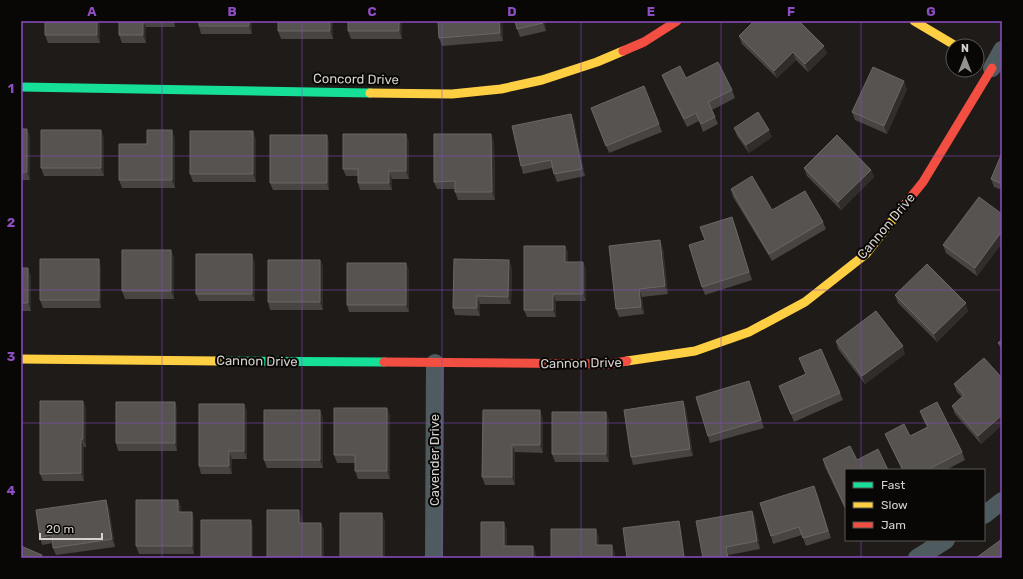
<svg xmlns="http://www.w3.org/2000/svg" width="1023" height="579" viewBox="0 0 1023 579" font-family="Rubik,sans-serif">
  <rect width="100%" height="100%" fill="#1e1b18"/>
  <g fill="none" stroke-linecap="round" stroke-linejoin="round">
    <path stroke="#4e5b5f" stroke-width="18" d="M992,68L1002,50
      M984,515L1002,501
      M434,558L435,363
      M917,558L946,540"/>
    <path stroke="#16e098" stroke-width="9" d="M21,87L370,93
      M218,361L384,362"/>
    <path stroke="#ffcf43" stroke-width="9" d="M914,21L956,46
      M370,93L452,94L501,89L542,80L597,62L623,51
      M21,359L218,361
      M627,361L695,351L749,332L805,302L866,254L906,203"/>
    <path stroke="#f24e42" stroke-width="9" d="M623,51L644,42L677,21
      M906,203L923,182L992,68
      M384,362L609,364L627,361"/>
  </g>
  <path fill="#474442" d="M100,21V43H48L45,35Z
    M119,21H175V27H146V43H122L119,35Z
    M252,21V34H201L199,26Z
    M333,21V39H281L278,31Z
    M402,21V39H351L348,31Z
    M502,21L503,41L442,46L439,38Z
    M544,21L546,31L520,37L517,29Z
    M739,36L827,53L808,72L796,60L777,78L742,44Z
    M662,75L686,78L732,90L735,98L712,110L718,124L703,132L699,121L687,127L665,83Z
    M907,89L887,134L855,120L852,112Z
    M591,108L659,124L662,132L609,153Z
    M571,114L574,122L585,176L557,182L554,174L552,168L523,174L521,166Z
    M734,128L772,137L749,153L737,136Z
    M21,129L30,136V180H21Z
    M406,134L409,142V179H392V190H360L358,183V176H346L343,169Z
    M327,135L329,143V190H273L270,183Z
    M104,138V176H44L41,168Z
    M175,138V188H122L119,180L147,144Z
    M256,139V182H193L190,174Z
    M494,141L495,200H458L455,192V189H437L434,182Z
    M1002,153V190L994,187L991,179Z
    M804,168L871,170L874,177L841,210L807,176Z
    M731,189L772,210L823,222L826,229L772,261L733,197Z
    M1002,214V243L977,276L946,253L943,245Z
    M735,225L752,280L705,295L702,287L705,240Z
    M565,246L568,253V262H583L586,270V301H556V317H527L524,310Z
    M663,248L668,294L642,297L644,314L619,317L616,309Z
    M171,250L174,258V299H125L122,291Z
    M320,260L323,267V310H270L268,302Z
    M255,262V301H199L196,294Z
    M406,263L409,271V312H349L347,305Z
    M101,267V308H43L40,300Z
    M21,268L31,276V311H21Z
    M512,268L511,304H480V316L455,315L453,308Z
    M895,295L968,311L937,342L898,303Z
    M1002,339V351L998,343Z
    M836,341L905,354L865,384L838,349Z
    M799,358L840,393L843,400L794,422L779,386L806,374Z
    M1002,378V425L981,444L955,414L952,406L962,397L957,392L954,384Z
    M752,389L764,428L710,443L708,436Z
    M83,401L86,409V447H84V481H43L40,474Z
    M683,401L686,409L693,456L633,465L631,457Z
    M175,402L177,410V451H118L116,443Z
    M244,404L247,412V459H232V474H201L199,466Z
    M387,408L390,416V479H358L355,471V463H337L334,455Z
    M320,410L323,418V468H267L264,460Z
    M483,410L543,418V453L515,452V485H485L482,477Z
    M920,411L962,452L965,460L946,470H902L888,441L885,434L910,436L927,427L923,419Z
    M606,412L609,420V462H555L552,454Z
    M823,459L846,470V511L825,467Z
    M817,493L831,538L806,546L802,535L773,544L771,536Z
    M178,500L181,508V512H192L194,520V554H139L136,546Z
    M109,508L115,547L56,555L53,548V543L42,545L40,537Z
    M752,511L755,518L760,549L729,555L703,558Z"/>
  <path fill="#302d2b" d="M97,21H100V43L97,35Z
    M143,21L146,27V43L143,35Z
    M173,21H175V27Z
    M249,21H252V34L249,26Z
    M330,21H333V39L330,31Z
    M399,21H402V39L399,31Z
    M499,21H502L503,41L500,33Z
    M543,21H544L546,31L543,23Z
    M824,46L827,53L808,72L805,64Z
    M793,52L796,60L777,78L774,71Z
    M904,81L907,89L887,134L884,126Z
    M571,114L574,122L585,176L582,169Z
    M27,129L30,136V180L27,172Z
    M101,130L104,138V176L101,168Z
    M172,130L175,138V188L172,180Z
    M769,130L772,137L749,153L746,145Z
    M253,131L256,139V182L253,174Z
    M406,134L409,142V179L406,171Z
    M491,134L494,141L495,200L492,192Z
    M327,135L329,143V190L327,183Z
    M871,170L874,177L841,210L838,202Z
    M389,171L392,179V190L389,183Z
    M1002,231V243L977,276L975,268Z
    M660,240L663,248L668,294L665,286Z
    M565,246L568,253V270L565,262Z
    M171,250L174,258V299L171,291Z
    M252,254L255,262V301L252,294Z
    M99,259L101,267V308L99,300Z
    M320,260L323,267V310L320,302Z
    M509,260L512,268L511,304L508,297Z
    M583,262L586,270V301L583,294Z
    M406,263L409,271V312L406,305Z
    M28,268L31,276V311L28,303Z
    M639,289L642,297L644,314L641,307Z
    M553,294L556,301V317L553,310Z
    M477,296L480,304V316L477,308Z
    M966,303L968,311L937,342L934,334Z
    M903,346L905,354L865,384L862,376Z
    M749,381L752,389L764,428L761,420Z
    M83,401L86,409V447L83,439Z
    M683,401L686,409L693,456L690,449Z
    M175,402L177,410V451L175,443Z
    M244,404L247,412V459L244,451Z
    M387,408L390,416V479L387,471Z
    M320,410L323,418V468L320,460Z
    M540,410L543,418V453L540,445Z
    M606,412L609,420V462L606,454Z
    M1002,415V425L981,444L978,436Z
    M81,439L84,447V481L81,473Z
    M512,445L515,452V485L512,477Z
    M229,451L232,459V474L229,466Z
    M106,500L109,508L115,547L112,539Z
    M178,500L181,508V520L178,512Z
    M299,510L302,517V530L299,523Z
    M752,511L755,518L760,549L757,541Z
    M192,512L194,520V554L192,546Z
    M382,513L385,521V558H382Z
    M251,520L253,527V558H251Z
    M679,521L681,528L685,558H684Z
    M504,522L507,530V554L504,546Z
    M321,523L324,530V558H321Z
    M596,529L599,537V553L596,545Z
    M612,545L615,553V558H612Z
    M533,546L536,554V558H533Z
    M726,547L729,555V558H728Z"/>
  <path fill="#565351" stroke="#6a6765" d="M45,21H97V35H45Z
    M119,21H143V35H119Z
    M199,21H249V26H199Z
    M278,21H330V31H278Z
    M348,21H399V31H348Z
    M438,21H499L500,33L439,38Z
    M515,21H543V23L517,29Z
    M754,21H799L824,46L805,64L793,52L774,71L739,36Z
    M718,62L732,90L708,102L715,117L701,124L696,113L684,119L662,75L680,66L686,78Z
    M873,67L904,81L884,126L852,112Z
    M644,86L659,124L606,146L591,108Z
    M758,112L769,130L746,145L734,128Z
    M571,114L582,169L554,174L551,160L521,166L512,126Z
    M21,129H27V172H21Z
    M41,130H101V168H41Z
    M147,130H172V180H119V144H147Z
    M190,131H253V174H190Z
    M343,134H406V171H389V183H358V169H343Z
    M434,134H491L492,192H455V181L434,182Z
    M270,135H327V183H270Z
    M837,135L871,170L838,202L804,168Z
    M1002,153V184L991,179Z
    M752,176L772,210L805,191L823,222L769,254L731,189Z
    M979,197L1002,214V231L975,268L943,245Z
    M732,217L749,272L702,287L689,245L705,240L700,227Z
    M660,240L665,286L639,289L641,307L616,309L609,246Z
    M524,246H565V262H583V294H553V310H524Z
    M122,250H171V291H122Z
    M196,254H252V294H196Z
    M40,259H99V300H40Z
    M454,259L509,260L508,297L477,296V308H453Z
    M268,260H320V302H268Z
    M347,263H406V305H347Z
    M927,264L966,303L934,334L895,295Z
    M21,268H28V303H21Z
    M876,311L903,346L862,376L836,341Z
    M1002,339V346L998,343Z
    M821,349L840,393L791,414L779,386L806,374L799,358Z
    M984,358L1002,378V415L978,436L952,406L964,395L954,384Z
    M749,381L761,420L708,436L696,397Z
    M40,401H83V439H81V473L40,474Z
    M683,401L690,449L631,457L624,410Z
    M116,402H175V443H116Z
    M937,402L962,452L927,470H903L885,434L904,424L910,436L928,427L920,411Z
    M199,404H244V451H229V466H199Z
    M334,408H387V471H355V455H334Z
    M264,410H320V460H264Z
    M483,410H540V445H512V477H482Z
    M552,412H606V454H552Z
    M850,446L857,460L878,449L888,470H846V509L823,459Z
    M814,486L828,531L803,538L799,527L771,536L760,503Z
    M106,500L112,539L53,548L52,535L40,537L36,510Z
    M136,500H178V512H192V546H136Z
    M267,510H299V523H321V558H267Z
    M752,511L757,541L726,547L728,558H703L696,521Z
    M340,513H382V558H340Z
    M201,520H251V558H201Z
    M679,521L684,558H627L623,528Z
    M481,522H504V546H533V558H481Z
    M551,529H596V545H612V558H551Z
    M1002,539V558H976Z
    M21,546L42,555L41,558H21Z"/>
  <path fill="none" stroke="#8d4dc2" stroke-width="1" stroke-opacity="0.55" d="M162,21V558M302,21V558M442,21V558M581,21V558M721,21V558M861,21V470M21,156H1002M21,290H1002M21,423H1002M861,540V558"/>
  <g text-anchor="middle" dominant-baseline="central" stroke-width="4" stroke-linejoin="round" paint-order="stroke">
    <g font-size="13" fill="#d5d1cd" stroke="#090705">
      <text transform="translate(356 79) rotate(1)">Concord Drive</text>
      <text transform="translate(886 226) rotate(-50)">Cannon Drive</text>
      <text transform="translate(257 361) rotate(1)">Cannon Drive</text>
      <text transform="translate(581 363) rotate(-1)">Cannon Drive</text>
      <text transform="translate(434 460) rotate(-90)">Cavender Drive</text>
    </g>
  </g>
  <rect width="1023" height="579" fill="none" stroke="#090705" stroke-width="44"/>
  <rect x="845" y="469" width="140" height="72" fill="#090705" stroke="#5b5855"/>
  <rect x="853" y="482" width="20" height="6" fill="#16e098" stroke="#5b5855"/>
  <text x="881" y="489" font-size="12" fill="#d5d1cd">Fast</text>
  <rect x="853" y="502" width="20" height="6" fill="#ffcf43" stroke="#5b5855"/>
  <text x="881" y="509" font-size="12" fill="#d5d1cd">Slow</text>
  <rect x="853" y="522" width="20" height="6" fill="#f24e42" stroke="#5b5855"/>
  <text x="881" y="529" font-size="12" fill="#d5d1cd">Jam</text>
  <g transform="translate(965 58)"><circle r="19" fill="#090705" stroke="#5b5855"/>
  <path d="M0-3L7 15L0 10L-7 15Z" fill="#95918e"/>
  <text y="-6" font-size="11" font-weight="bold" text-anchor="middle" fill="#d5d1cd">N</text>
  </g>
  <path d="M40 533v6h62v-6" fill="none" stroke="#d5d1cd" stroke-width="2"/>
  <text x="46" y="533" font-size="12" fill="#d5d1cd" stroke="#090705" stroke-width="3" paint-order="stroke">20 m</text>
  <rect x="22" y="22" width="979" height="535" fill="none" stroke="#8d4dc2" stroke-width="1.5"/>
  <g font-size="13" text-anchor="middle" font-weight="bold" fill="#8d4dc2">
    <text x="92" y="16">A</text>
    <text x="232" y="16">B</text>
    <text x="372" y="16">C</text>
    <text x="512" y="16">D</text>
    <text x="651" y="16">E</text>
    <text x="791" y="16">F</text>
    <text x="931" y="16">G</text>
    <text x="11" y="93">1</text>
    <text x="11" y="227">2</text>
    <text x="11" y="361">3</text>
    <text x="11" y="495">4</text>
  </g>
</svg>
